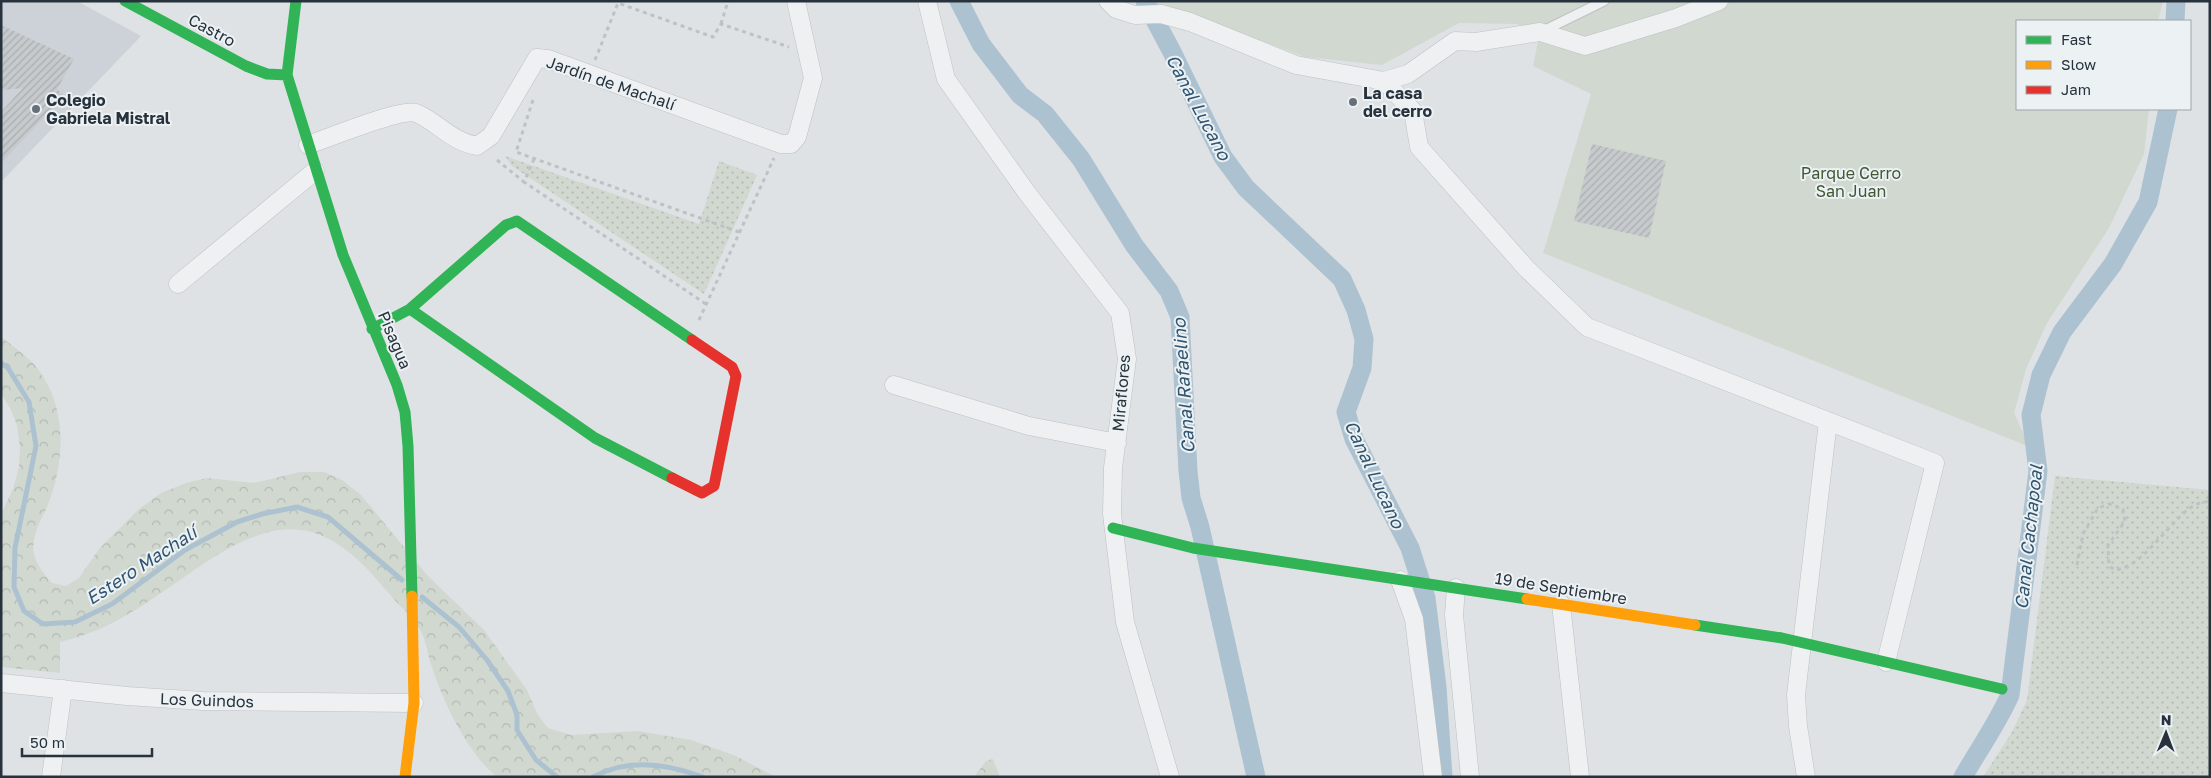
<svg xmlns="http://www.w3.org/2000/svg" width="2211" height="778" viewBox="0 0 2211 778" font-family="'Golos Text',sans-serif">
  <defs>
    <pattern id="grass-dots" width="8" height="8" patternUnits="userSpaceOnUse" patternTransform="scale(1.25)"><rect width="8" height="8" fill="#d1d8d0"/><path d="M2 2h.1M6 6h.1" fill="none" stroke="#b3bab4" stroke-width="1.8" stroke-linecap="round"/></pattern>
    <pattern id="forest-crowns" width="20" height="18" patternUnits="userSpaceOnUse" patternTransform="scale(1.25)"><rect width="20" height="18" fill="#d1d8d0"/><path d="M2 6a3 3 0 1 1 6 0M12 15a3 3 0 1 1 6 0" fill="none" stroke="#b3bab4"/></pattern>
    <pattern id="building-hatch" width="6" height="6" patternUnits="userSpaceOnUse" patternTransform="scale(1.25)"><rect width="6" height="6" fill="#c7cacd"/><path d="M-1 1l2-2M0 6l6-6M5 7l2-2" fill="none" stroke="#abaeb1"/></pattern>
  </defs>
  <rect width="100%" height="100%" fill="#dfe2e5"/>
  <path fill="#cdd2d8" d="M1,1H77L141,36L1,182Z"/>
  <path fill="url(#grass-dots)" d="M505,156L699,224L719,161L757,175L704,294L512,166Z
    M2055,476L2210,490V777H1983L2012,732L2027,700Z"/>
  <path fill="url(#forest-crowns)" d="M1,337C13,346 29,357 38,369C68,409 65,463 47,507C40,522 31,537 34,554C37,566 44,574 52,583L66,586L79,578L99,549L139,509L161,493L186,483L207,478L254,483L300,472H324L342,480L361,495L428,576L484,630L527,690L538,715L548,728L571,735L638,731L691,740L736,756L776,777H497C468,754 443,702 432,667C427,654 427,641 419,628C413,616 400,607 392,597C361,560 326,520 273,531C229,541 195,571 158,595C128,616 96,634 60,642V673L1,667V514L13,489L19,467L20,448L17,425L10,408L1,394Z
    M993,759L1000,777H974L986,761Z"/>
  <path fill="#d1d8d0" d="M1132,1H2163L2158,21H2017V109H2149L2144,154L2109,228L2047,323L2026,369L2014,413L2030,447L1543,253L1591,94L1533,66L1540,32L1517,24L1459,23L1382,65L1305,57L1170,7Z"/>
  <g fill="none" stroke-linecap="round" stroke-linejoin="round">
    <path stroke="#adc2d0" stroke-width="5" d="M1,363L8,368L29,402L36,446L15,548L14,587L24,611L43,624L75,622L112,604L185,550L237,522L262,514L297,507L328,517L402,580
      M422,597L459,627L487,660L508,691L517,715V730L536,760L557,777
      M593,777C627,758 668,764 703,777"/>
    <path stroke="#adc2d0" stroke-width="19" d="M959,1L981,44L1020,95L1045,114L1081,159L1134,245L1169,291L1180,317L1188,471L1191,498L1200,527L1256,777
      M1145,1L1172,52L1223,157L1246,188L1342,279L1356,310L1364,339L1362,368L1346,412L1354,439L1410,548L1426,598L1437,687L1443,777
      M2175,21L2176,1
      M1963,777C1979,749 1997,724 2010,695L2038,471L2031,415L2041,375L2062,332L2113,264L2148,202L2168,109"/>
  </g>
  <path fill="url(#building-hatch)" d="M1,25L74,59L57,89L64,96L1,163V112L23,88L1,90Z
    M1592,144L1666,161L1649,238L1574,221Z"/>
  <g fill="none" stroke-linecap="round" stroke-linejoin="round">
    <defs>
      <path id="lane" d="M1541,32L1604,1"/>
      <path id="street" d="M927,1L946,79L1027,193L1120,313L1127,359L1113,468L1112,514L1125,622L1170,777
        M1108,1L1116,9L1135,15L1161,14L1190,22L1296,65L1384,81L1408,74L1455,41L1476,42L1540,32L1585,46L1676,18L1719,1
        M1384,81L1413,111L1419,147L1526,268L1587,327L1935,463L1886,662
        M308,145C326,139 401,108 416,113C438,122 450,141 477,146L491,136L537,58L548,59L781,144H791L797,137L813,78L796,1
        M178,284L315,171
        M894,385L1029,426L1117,443
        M1400,580L1414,619L1433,777
        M1456,588L1454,615L1470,777
        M1561,604L1580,777
        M1,683L127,696L203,701L414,703
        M51,777L63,689
        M1806,777L1798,726L1796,695L1828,421"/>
    </defs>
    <use href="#lane" stroke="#bec0c3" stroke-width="11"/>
    <use href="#street" stroke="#bec0c3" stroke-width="19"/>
    <path stroke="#bec2c4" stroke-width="3" stroke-dasharray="4 4" stroke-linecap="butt" d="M721,24L728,1
      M595,60L618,3L713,37L721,24L789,47
      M533,100L516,152L739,232
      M534,159L524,182L706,304
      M497,160L524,182
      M699,320L774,158
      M2077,565L2083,534L2098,508L2109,504L2123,509L2125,521L2108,545L2109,566L2115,570C2151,566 2180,497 2210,502"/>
    <use href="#lane" stroke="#eef0f1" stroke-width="9"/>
    <use href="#street" stroke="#eef0f1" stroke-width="18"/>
    <path stroke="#30b455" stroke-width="11" d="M125,1L246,66L267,74L287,75
      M296,1L287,75L343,255L397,385L405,412L408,446L412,596
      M410,309L595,438L672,478
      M372,329L410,309L506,225L517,221L692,340
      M1113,528L1193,548L1527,599
      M1695,625L1782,638L2002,689"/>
    <path stroke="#ff9f0a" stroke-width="11" d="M1527,599L1695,625
      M405,777L414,703L412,596"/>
    <path stroke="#e5322d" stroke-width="11" d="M672,478L702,493L714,486L736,376L732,367L692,340"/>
  </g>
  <g fill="#677078" stroke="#ecf1f4" stroke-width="2">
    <circle cx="1353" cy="102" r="5"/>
    <circle cx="36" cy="109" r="5"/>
  </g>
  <g text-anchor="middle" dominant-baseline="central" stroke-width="4" stroke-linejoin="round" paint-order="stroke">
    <g font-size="16" fill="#27323d" stroke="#ecf1f4">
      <text transform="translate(212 30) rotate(28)">Castro</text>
      <text transform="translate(611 83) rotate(19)">Jardín de Machalí</text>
      <text transform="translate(395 340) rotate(67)">Pisagua</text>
      <text transform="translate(1121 393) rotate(-85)">Miraflores</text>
      <text transform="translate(1561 588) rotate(9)">19 de Septiembre</text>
      <text transform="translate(207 700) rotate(2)">Los Guindos</text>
    </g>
    <g font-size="16" font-weight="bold" fill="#27323d" stroke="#ecf1f4" text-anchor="start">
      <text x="1363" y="93">La casa<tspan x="1363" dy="18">del cerro</tspan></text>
      <text x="46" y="100">Colegio<tspan x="46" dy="18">Gabriela Mistral</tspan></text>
    </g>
    <g font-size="16" fill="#405834" stroke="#ecf1f4">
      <text x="1851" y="173">Parque Cerro<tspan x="1851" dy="18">San Juan</tspan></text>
    </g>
    <g font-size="18" font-style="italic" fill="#315570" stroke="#ecf1f4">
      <text transform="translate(1199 107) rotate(62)">Canal Lucano</text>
      <text transform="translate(1183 386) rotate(-94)">Canal Rafaelino</text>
      <text transform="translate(1375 474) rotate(65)">Canal Lucano</text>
      <text transform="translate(2028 537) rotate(-84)">Canal Cachapoal</text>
      <text transform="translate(141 565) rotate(-33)">Estero Machalí</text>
    </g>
  </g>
  <rect width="2211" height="778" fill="none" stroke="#27323d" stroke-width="5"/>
  <rect x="2016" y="20" width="175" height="90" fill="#ecf1f4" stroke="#9da5ab"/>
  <rect x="2026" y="36" width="25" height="8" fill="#30b455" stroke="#9da5ab"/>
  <text x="2061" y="45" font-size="15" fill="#27323d">Fast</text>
  <rect x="2026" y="61" width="25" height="8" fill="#ff9f0a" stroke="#9da5ab"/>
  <text x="2061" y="70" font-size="15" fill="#27323d">Slow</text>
  <rect x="2026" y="86" width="25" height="8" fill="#e5322d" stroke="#9da5ab"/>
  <text x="2061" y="95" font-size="15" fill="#27323d">Jam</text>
  <g transform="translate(2166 733) rotate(1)" stroke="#ecf1f4" stroke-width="4" paint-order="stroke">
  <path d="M0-4L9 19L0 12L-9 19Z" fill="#27323d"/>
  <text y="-8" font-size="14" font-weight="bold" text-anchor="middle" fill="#27323d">N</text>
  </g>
  <path d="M22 748v8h130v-8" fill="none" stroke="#27323d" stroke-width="2.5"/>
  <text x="30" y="748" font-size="15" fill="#27323d" stroke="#ecf1f4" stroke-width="4" paint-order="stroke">50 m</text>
</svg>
